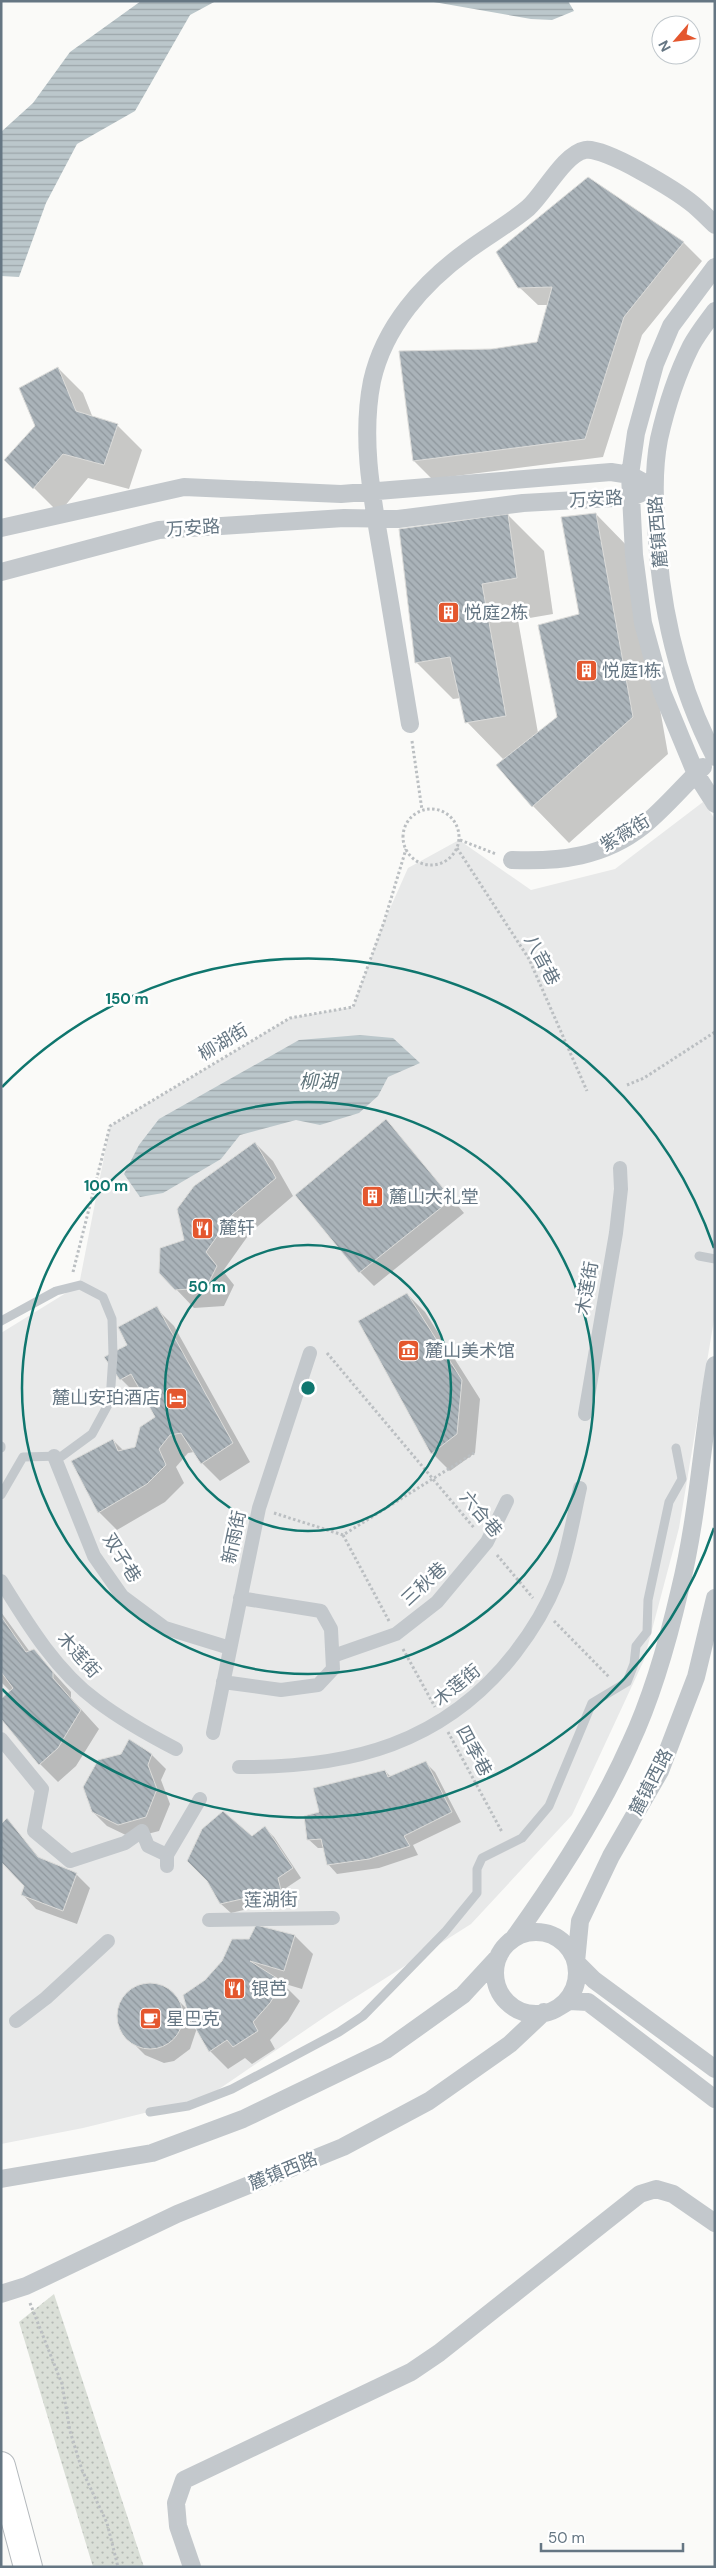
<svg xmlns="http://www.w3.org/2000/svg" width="716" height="2568" viewBox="0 0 716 2568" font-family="'DM Sans','Noto Sans SC',sans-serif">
  <defs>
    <pattern id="grass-dots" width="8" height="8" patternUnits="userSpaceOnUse" patternTransform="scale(1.25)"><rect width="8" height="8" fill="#dadfd7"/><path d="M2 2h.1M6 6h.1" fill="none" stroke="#b4b9b4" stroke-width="1.8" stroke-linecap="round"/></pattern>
    <pattern id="water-rules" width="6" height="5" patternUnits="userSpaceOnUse" patternTransform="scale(1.25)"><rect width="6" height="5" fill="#bbc7cb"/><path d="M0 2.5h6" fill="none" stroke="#9ca6aa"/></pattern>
    <pattern id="building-back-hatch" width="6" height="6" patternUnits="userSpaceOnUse" patternTransform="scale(1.25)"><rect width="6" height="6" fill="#aab3b9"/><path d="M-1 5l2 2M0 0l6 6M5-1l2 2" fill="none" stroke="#8e969c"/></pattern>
  </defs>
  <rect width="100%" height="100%" fill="#fafaf8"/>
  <path fill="#e8e9e9" d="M703,802L715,819V1314L679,1528L644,1660L572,1815L471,1924L329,2014L206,2098L83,2128L1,2144V1333L79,1285L110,1126L290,1018L353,1007L384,922L408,868L459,840L531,890L615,869Z"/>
  <path fill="url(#grass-dots)" d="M54,2294L144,2567H93L19,2322Z"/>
  <path fill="url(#water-rules)" d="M141,1H216L190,15L135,111L77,144L46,203L19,277L1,276V132L33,103L70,52Z
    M428,1H568L574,11L552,20L531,19Z
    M360,1035L393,1038L420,1063L388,1077L378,1096L359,1113L320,1125L296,1120L240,1135L221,1159L163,1193L140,1197L124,1174L139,1145L159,1119L299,1040Z"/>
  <path fill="#0003" d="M588,178L684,243L702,261L642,335L603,457L432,479L414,461L492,351L538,343L548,305H538L519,287Z
    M58,368L83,393L93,418L117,425L142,450L129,489L88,478L59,513L6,460L36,426Z
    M596,514L632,551L668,754L569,843L533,806L498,766L508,758L503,759L467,722L461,698L453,699L417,663L508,515L544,551L553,614L518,620L538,733L558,717L580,615Z
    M386,1120L464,1213L374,1286L360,1272Z
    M255,1143L273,1161L293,1196L250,1233L223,1271L234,1285L224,1306L194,1308L176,1289L186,1241Z
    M407,1294L425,1312L480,1399L475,1453L450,1471L432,1453L360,1322Z
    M156,1308L174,1326L250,1462L220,1481L202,1463L194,1452L188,1453L176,1467L184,1483L165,1502L117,1530L99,1512L113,1440L124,1451L136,1448L157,1417L144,1394L139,1397L121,1379L129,1345Z
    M1,1612L30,1652L33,1650L71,1692V1698L99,1729L76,1766L58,1782L40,1764L1,1717L11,1692L1,1682Z
    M129,1741L152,1755L166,1769L161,1780L170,1804L159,1831L132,1838L107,1826L93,1812Z
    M425,1762L435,1772L461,1822L413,1845L418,1855L379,1868L337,1874L328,1864L325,1848H318L308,1839L320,1813L385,1771L391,1777Z
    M7,1820L41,1860L76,1874L90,1888L77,1924L36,1909L23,1895L25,1886Z
    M265,1828L274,1837L301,1878L286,1888L289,1899L231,1913L221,1904L252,1838Z
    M295,1936L313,1954L302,1989L282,1983L300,2001L288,2021L270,2040L275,2049L252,2064L245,2058L228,2069L210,2051L197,2028L190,2049L174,2061L164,2063L145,2055L123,2033L118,2012L122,2002L128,1993L137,1987L158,1986L175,1997L189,2011L184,1996Z"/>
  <path fill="url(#building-back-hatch)" stroke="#dcdcda" d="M588,177L684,242L624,317L585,439L413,461L399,351L492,349L537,342L552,287L518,288L496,252Z
    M58,367L76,411L118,424L104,465L63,454L33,489L4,460L35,426L19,388Z
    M596,513L633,717L532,807L496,765L557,717L538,625L579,614L561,517Z
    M508,514L517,578L482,584L506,716L465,723L450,657L415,663L399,529Z
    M386,1119L452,1199L359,1273L295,1195Z
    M255,1142L276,1178L232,1215L206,1252L217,1266L206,1288L175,1290L159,1273L160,1248L184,1240L177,1209L194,1186Z
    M407,1293L462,1380L457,1434L431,1454L358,1321Z
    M157,1306L233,1443L201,1464L181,1433L170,1435L159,1449L166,1465L147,1484L98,1513L71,1461L113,1439L118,1451L135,1447L140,1427L155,1417L131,1374L120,1380L104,1357L127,1345L118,1327Z
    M1,1616L26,1652L34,1649L53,1672V1678L81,1710L58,1748L39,1765L1,1719V1699L13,1688L1,1672Z
    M129,1739L152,1754L148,1765L157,1789L146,1817L118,1825L92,1812L83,1787L98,1760L121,1754Z
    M426,1761L452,1812L404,1836L410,1846L369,1859L327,1865L321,1839L307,1840L304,1816L319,1812L313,1788L385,1770L388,1777Z
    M223,1811L252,1836L265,1826L293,1868L278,1878L281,1890L220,1904L207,1881L187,1861L202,1829Z
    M7,1818L38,1857L77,1873L63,1911L21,1895L24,1886L1,1862V1824Z
    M256,1925L295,1935L284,1971L250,1961L283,1982L270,2003L253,2022L258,2031L233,2047L227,2040L209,2052L189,2017L183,1995L205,1980L222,1961L232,1939H249Z
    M117 2016a33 33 0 1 1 66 0a33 33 0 1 1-66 0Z"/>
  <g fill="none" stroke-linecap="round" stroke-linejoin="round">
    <defs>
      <path id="trunk" d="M1,2466L28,2567"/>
    </defs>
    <use href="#trunk" stroke="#b4b9bd" stroke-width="30"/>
    <path stroke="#bbbfc2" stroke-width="3" stroke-dasharray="2.5 2.5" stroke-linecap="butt" d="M412,741L422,810
      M403 837a28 28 0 1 1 56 0a28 28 0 1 1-56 0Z
      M460,840L496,854
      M457,848L529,959L587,1091
      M627,1085L644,1078L715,1032
      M73,1272L110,1126L290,1018L353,1007L384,922L406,849
      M327,1353L475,1529
      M274,1513L343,1535L474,1453
      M343,1535L389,1621
      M497,1555L533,1598
      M554,1621L609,1677
      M403,1649L435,1707
      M448,1732L502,1832
      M30,2303L62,2384L70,2431L82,2470L107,2523L118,2567"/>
    <path stroke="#c3c8cc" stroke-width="9" d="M699,1256L715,1259
      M1,1321L56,1291L80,1285L103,1297L112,1319L113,1355L110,1401L92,1434L62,1456L23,1457L1,1495
      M1,1446V1448
      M150,2112L188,2106L232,2089L339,2032L363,2016L445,1932L477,1893V1869L482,1858L522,1838L549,1806L592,1703L627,1682L634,1664L636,1646L647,1632L648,1600L669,1502L682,1479L676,1448"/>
    <path stroke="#c3c8cc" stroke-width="14" d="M585,1414L616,1233L621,1189L620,1168
      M54,1456L94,1556L122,1596L165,1628L230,1648
      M1,1581C27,1623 56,1671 97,1701C122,1720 149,1735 176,1749
      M333,1656L396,1634L437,1602L487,1542L507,1501
      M223,1682L281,1690L318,1685L333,1669L331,1629L321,1611L240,1598
      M213,1733L259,1508L310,1353
      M1,1739L42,1789L34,1831L70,1861L125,1843L142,1831L148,1846L167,1855
      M239,1767C350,1768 444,1744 515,1653C532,1631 547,1606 557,1581C568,1552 573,1519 580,1488
      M167,1866V1855L200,1799
      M209,1920L333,1918
      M16,2021L46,1998L108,1941"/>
    <path stroke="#c3c8cc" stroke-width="18" d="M715,267L671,326L655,364L636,433L630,475L634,555L643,623L662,692L696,774L715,804
      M715,311C707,322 698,333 691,346C677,374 666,408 659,439C654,465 654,493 656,519C659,601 677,684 715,757
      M1,528L184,487L341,494L611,472L630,475L654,488
      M1,572L159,530L344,518L398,519L523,503L631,497L654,488
      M410,724C401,669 392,615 383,561C373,502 360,441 372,381C384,327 423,283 467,251C487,236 509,224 528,208C544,194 564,154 585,150C604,146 677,191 694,205C701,211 708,218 715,225
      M512,860C560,862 604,857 643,826C665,808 683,786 703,767
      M715,1598L696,1677L660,1771L611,1856L580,1921L576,1962L594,1980L715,2069
      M495 1973a41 41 0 1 1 82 0a41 41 0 1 1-82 0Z
      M514,1938C557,1878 600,1812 630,1744C653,1695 668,1641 680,1589C698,1516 702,1439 715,1365
      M559,2007L569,2001L588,2002L715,2099
      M1,2179L152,2153L243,2119L386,2050L463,1995L499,1956
      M1,2294L26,2286L177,2214L343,2147L429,2101L510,2044L544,2012
      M192,2567L178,2526L176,2503L184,2480L411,2372L439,2353L640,2194L656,2189L673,2194L715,2223"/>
    <use href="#trunk" stroke="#fff" stroke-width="28"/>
  </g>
  <g fill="none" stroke="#0f766e" stroke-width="2.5">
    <circle cx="308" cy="1388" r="143"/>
    <circle cx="308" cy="1388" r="286"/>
    <path d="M714 1528A429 429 0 0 1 2 1689M2 1087A429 429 0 0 1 714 1248"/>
  </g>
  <defs>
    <symbol id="building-square" viewBox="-11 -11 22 22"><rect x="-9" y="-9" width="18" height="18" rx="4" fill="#e4572e" stroke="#fff"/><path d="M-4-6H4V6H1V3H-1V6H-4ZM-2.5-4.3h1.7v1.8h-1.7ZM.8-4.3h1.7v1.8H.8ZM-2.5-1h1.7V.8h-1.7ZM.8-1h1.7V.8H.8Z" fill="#fff"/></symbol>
    <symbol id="restaurant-square" viewBox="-11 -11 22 22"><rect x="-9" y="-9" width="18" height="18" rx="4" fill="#e4572e" stroke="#fff"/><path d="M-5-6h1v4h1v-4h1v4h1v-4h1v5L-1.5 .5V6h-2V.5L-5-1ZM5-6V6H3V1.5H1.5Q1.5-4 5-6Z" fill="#fff"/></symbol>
    <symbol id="museum-square" viewBox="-11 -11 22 22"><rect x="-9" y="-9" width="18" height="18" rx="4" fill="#e4572e" stroke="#fff"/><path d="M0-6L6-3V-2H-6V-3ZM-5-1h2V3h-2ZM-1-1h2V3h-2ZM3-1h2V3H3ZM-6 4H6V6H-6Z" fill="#fff"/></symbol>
    <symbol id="hotel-square" viewBox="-11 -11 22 22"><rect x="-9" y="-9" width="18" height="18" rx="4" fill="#e4572e" stroke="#fff"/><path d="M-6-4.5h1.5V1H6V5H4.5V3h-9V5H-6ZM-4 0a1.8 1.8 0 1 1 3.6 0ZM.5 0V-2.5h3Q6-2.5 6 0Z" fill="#fff"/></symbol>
    <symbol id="cafe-square" viewBox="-11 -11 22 22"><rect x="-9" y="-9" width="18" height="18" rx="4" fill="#e4572e" stroke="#fff"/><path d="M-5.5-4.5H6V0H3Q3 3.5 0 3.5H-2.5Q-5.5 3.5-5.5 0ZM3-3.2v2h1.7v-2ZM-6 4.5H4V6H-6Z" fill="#fff"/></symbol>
  </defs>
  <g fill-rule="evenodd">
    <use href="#building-square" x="436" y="600" width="25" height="25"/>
    <use href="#building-square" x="574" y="658" width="25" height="25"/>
    <use href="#building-square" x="360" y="1184" width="25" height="25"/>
    <use href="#restaurant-square" x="190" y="1216" width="25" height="25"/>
    <use href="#museum-square" x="396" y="1338" width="25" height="25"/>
    <use href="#hotel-square" x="164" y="1386" width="25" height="25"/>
    <use href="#restaurant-square" x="222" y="1976" width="25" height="25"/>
    <use href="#cafe-square" x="138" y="2006" width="25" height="25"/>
  </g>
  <g text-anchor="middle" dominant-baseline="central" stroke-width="5" stroke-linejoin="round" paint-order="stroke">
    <g font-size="18" fill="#657683" stroke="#fff">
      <text transform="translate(596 499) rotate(-3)">万安路</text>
      <text transform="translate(193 528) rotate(-4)">万安路</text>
      <text transform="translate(658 532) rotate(-95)">麓镇西路</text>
      <text transform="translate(625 833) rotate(-31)">紫薇街</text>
      <text transform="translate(542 960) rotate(62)">八音巷</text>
      <text transform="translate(223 1042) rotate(-31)">柳湖街</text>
      <text transform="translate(587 1288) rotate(-80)">木莲街</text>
      <text transform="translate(481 1514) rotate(50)">六合巷</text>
      <text transform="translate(234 1537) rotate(-78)">新雨街</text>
      <text transform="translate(122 1558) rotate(58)">双子巷</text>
      <text transform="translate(424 1584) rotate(-43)">三秋巷</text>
      <text transform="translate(79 1655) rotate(48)">木莲街</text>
      <text transform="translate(457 1685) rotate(-39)">木莲街</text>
      <text transform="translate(474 1751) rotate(62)">四季巷</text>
      <text transform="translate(651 1782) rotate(-63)">麓镇西路</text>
      <text transform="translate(271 1900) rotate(-1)">莲湖街</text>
      <text transform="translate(283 2171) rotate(-22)">麓镇西路</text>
    </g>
    <g font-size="18" fill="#657683" stroke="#fff" text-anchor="start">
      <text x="464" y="613">悦庭2栋</text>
      <text x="602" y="671">悦庭1栋</text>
      <text x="389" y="1197">麓山大礼堂</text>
      <text x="219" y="1228">麓轩</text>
      <text x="425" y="1351">麓山美术馆</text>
      <text x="160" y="1398" text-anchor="end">麓山安珀酒店</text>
      <text x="251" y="1989">银芭</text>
      <text x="166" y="2019">星巴克</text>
    </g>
    <g font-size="19" font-style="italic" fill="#60757c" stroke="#fff">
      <text x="318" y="1081">柳湖</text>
    </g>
  </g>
  <circle cx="308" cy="1388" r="8" fill="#0f766e" stroke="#fff" stroke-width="2.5"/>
  <g font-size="15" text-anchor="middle" font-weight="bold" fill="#0f766e" stroke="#fff" stroke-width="5" stroke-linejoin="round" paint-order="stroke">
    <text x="127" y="1004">150 m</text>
    <text x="106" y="1191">100 m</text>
    <text x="207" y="1292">50 m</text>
  </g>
  <rect width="716" height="2568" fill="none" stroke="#657683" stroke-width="5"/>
  <g transform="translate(676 40) rotate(242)"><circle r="24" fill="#ffffff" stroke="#c1c8cd"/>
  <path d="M0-4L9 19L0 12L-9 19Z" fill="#e4572e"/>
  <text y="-8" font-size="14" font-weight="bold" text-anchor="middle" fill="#657683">N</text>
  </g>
  <path d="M541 2543v8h142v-8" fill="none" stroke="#657683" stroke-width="2.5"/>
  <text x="548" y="2543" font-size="15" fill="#657683" stroke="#ffffff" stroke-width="4" paint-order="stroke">50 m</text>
</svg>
